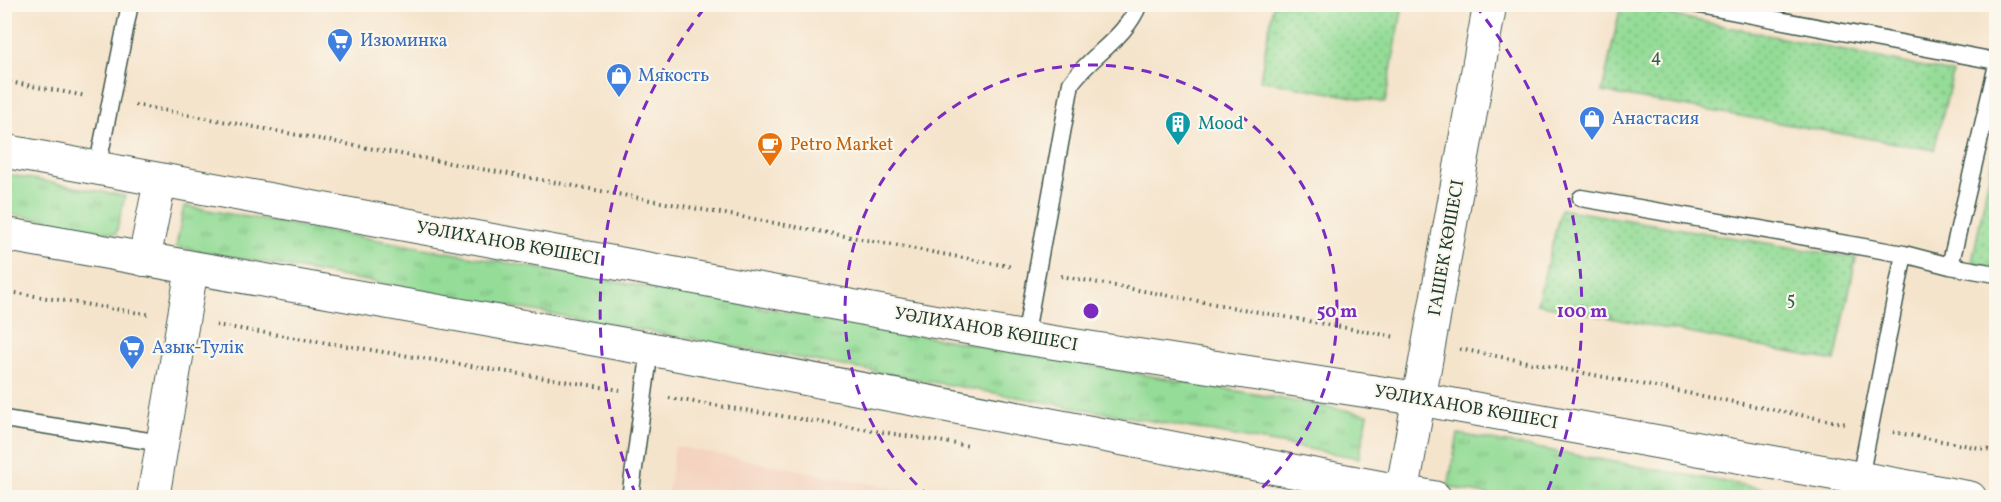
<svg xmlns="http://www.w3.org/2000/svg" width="2001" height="502" viewBox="0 0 2001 502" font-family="Vollkorn,serif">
  <defs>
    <pattern id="grass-tufts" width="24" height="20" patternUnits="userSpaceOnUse" patternTransform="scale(1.5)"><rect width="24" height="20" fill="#94dc97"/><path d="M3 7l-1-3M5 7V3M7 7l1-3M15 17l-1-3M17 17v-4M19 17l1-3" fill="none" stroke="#78b47c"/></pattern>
    <pattern id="park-dots" width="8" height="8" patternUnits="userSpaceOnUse" patternTransform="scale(1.5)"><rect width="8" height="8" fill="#94dc97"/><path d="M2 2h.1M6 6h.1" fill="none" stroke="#78b47c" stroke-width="1.8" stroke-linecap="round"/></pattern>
  </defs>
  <rect width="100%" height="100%" fill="#fbf7ec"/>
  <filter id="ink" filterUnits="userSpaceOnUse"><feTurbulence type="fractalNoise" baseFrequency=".0167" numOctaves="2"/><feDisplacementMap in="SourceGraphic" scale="12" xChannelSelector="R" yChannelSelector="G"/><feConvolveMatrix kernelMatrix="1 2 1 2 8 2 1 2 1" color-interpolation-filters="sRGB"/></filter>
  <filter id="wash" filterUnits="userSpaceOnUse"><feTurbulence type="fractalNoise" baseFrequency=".008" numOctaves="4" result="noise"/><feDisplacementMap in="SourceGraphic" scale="24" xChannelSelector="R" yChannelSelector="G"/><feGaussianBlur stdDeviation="1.35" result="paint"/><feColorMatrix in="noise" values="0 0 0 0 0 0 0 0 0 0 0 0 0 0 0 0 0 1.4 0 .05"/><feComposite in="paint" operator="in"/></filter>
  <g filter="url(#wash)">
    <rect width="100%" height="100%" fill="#f5e4cc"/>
    <path fill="#f4d3c0" d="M675,446L940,497H667Z"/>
    <path fill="url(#grass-tufts)" stroke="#5a8c66" stroke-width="1.5" d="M5,174L125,196L116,234L5,213Z
      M184,206L1368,414L1359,458L176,247Z
      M1458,434L1810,497L1507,498L1448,487Z"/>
    <path fill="url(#park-dots)" stroke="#5a8c66" stroke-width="1.5" d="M1273,5H1403L1385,103L1260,80Z
      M1621,5L1953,73L1934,150L1602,92Z
      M1993,154H1996V267L1972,263Z
      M1561,209L1856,258L1835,361L1537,304Z"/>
  </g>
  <g filter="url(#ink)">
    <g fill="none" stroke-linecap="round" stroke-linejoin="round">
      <defs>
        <path id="lane" d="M1694,4L1996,61
          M97,169L130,4
          M1581,198L1904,254
          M1950,266L1996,274
          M1025,338L1071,83C1092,54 1125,39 1139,4
          M4,419L162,443
          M1860,478L1904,254L1950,266L1996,69
          M630,498L650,349"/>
        <path id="street" d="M144,260L160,181
          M153,498L192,268"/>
        <path id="secondary" d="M4,151L1025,338L1420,399L1970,498
          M4,234L650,349L1435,498"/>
        <path id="primary" d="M1401,498L1490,4"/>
      </defs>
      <use href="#lane" stroke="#3f564b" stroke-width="19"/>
      <use href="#street" stroke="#3f564b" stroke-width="34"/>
      <use href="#secondary" stroke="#3f564b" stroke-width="35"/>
      <use href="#primary" stroke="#3f564b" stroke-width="35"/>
      <path stroke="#3f564b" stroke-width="4" stroke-dasharray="1.5 4.5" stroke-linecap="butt" d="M4,81L86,96
        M135,105L1013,267
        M1061,276L1396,337
        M4,291L152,315
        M216,325L620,390
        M1460,349L1847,424
        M669,398L969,446
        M1893,432L1996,451"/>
      <use href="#lane" stroke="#fff" stroke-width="16"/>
      <use href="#street" stroke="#fff" stroke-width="32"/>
      <use href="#secondary" stroke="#fff" stroke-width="33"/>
      <use href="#primary" stroke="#fff" stroke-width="33"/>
    </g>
  </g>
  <g fill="none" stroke="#7b2cbf" stroke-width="3" stroke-dasharray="10 8">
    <path d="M930 497A246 246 0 1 1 1252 497"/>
    <path d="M636 495A491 491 0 0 1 707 5M1475 5A491 491 0 0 1 1546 495"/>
  </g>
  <defs>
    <symbol id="supermarket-pin" viewBox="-11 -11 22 30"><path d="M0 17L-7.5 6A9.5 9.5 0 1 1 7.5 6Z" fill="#3f7fe0" stroke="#fbf7ec"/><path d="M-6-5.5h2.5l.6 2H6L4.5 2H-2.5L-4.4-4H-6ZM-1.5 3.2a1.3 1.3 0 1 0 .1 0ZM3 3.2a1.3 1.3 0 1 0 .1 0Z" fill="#fff"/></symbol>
    <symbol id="shop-pin" viewBox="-11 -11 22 30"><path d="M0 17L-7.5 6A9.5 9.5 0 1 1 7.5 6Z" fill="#3f7fe0" stroke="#fbf7ec"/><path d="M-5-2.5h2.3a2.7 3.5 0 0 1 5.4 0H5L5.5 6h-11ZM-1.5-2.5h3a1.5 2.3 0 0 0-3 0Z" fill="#fff"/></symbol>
    <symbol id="building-pin" viewBox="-11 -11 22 30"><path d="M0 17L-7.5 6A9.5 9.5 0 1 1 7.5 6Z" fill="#0f9aa8" stroke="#fbf7ec"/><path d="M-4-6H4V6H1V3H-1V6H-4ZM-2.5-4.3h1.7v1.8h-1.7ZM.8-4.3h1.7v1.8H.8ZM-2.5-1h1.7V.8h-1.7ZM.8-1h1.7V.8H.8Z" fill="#fff"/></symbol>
    <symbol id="cafe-pin" viewBox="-11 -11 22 30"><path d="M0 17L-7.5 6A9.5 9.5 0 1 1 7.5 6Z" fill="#e8710a" stroke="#fbf7ec"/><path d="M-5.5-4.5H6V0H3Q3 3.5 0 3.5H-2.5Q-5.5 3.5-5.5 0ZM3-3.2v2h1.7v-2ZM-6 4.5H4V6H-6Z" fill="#fff"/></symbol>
  </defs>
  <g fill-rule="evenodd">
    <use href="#supermarket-pin" x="325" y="26" width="30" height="40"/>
    <use href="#shop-pin" x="604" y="61" width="30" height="40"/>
    <use href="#shop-pin" x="1577" y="104" width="30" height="40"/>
    <use href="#building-pin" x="1163" y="109" width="30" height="40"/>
    <use href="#cafe-pin" x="755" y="130" width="30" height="40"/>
    <use href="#supermarket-pin" x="117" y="333" width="30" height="40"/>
  </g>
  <g text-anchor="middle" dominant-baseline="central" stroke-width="4.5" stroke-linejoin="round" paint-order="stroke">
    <g font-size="18" fill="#366cbe" stroke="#fbf7ec" text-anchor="start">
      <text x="360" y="41">Изюминка</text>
      <text x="638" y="76">Мякость</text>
      <text x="1612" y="119">Анастасия</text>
      <text x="152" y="348">Азык-Тулiк</text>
    </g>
    <g font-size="18" fill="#365d48" stroke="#fbf7ec">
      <text x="1656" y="57">4</text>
      <text x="1791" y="300">5</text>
    </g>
    <g font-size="18" fill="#0d838f" stroke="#fbf7ec" text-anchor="start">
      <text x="1198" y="124">Mood</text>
    </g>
    <g font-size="18" fill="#c56008" stroke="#fbf7ec" text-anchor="start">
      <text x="790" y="145">Petro Market</text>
    </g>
    <g font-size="18" fill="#1f3d34" stroke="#fbf7ec">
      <text transform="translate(508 244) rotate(10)">УӘЛИХАНОВ КӨШЕСІ</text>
      <text transform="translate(1447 248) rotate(-80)">ГАШЕК КӨШЕСІ</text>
      <text transform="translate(986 330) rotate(10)">УӘЛИХАНОВ КӨШЕСІ</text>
      <text transform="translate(1466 408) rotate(10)">УӘЛИХАНОВ КӨШЕСІ</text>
    </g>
  </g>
  <circle cx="1091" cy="311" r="9" fill="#7b2cbf" stroke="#fbf7ec" stroke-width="3"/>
  <g font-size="18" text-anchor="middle" font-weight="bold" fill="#7b2cbf" stroke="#fbf7ec" stroke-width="4.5" stroke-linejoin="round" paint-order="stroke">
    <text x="1337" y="317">50 m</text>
    <text x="1582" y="317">100 m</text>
  </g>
  <rect width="2001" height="502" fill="none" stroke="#fbf7ec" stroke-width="24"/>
</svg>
